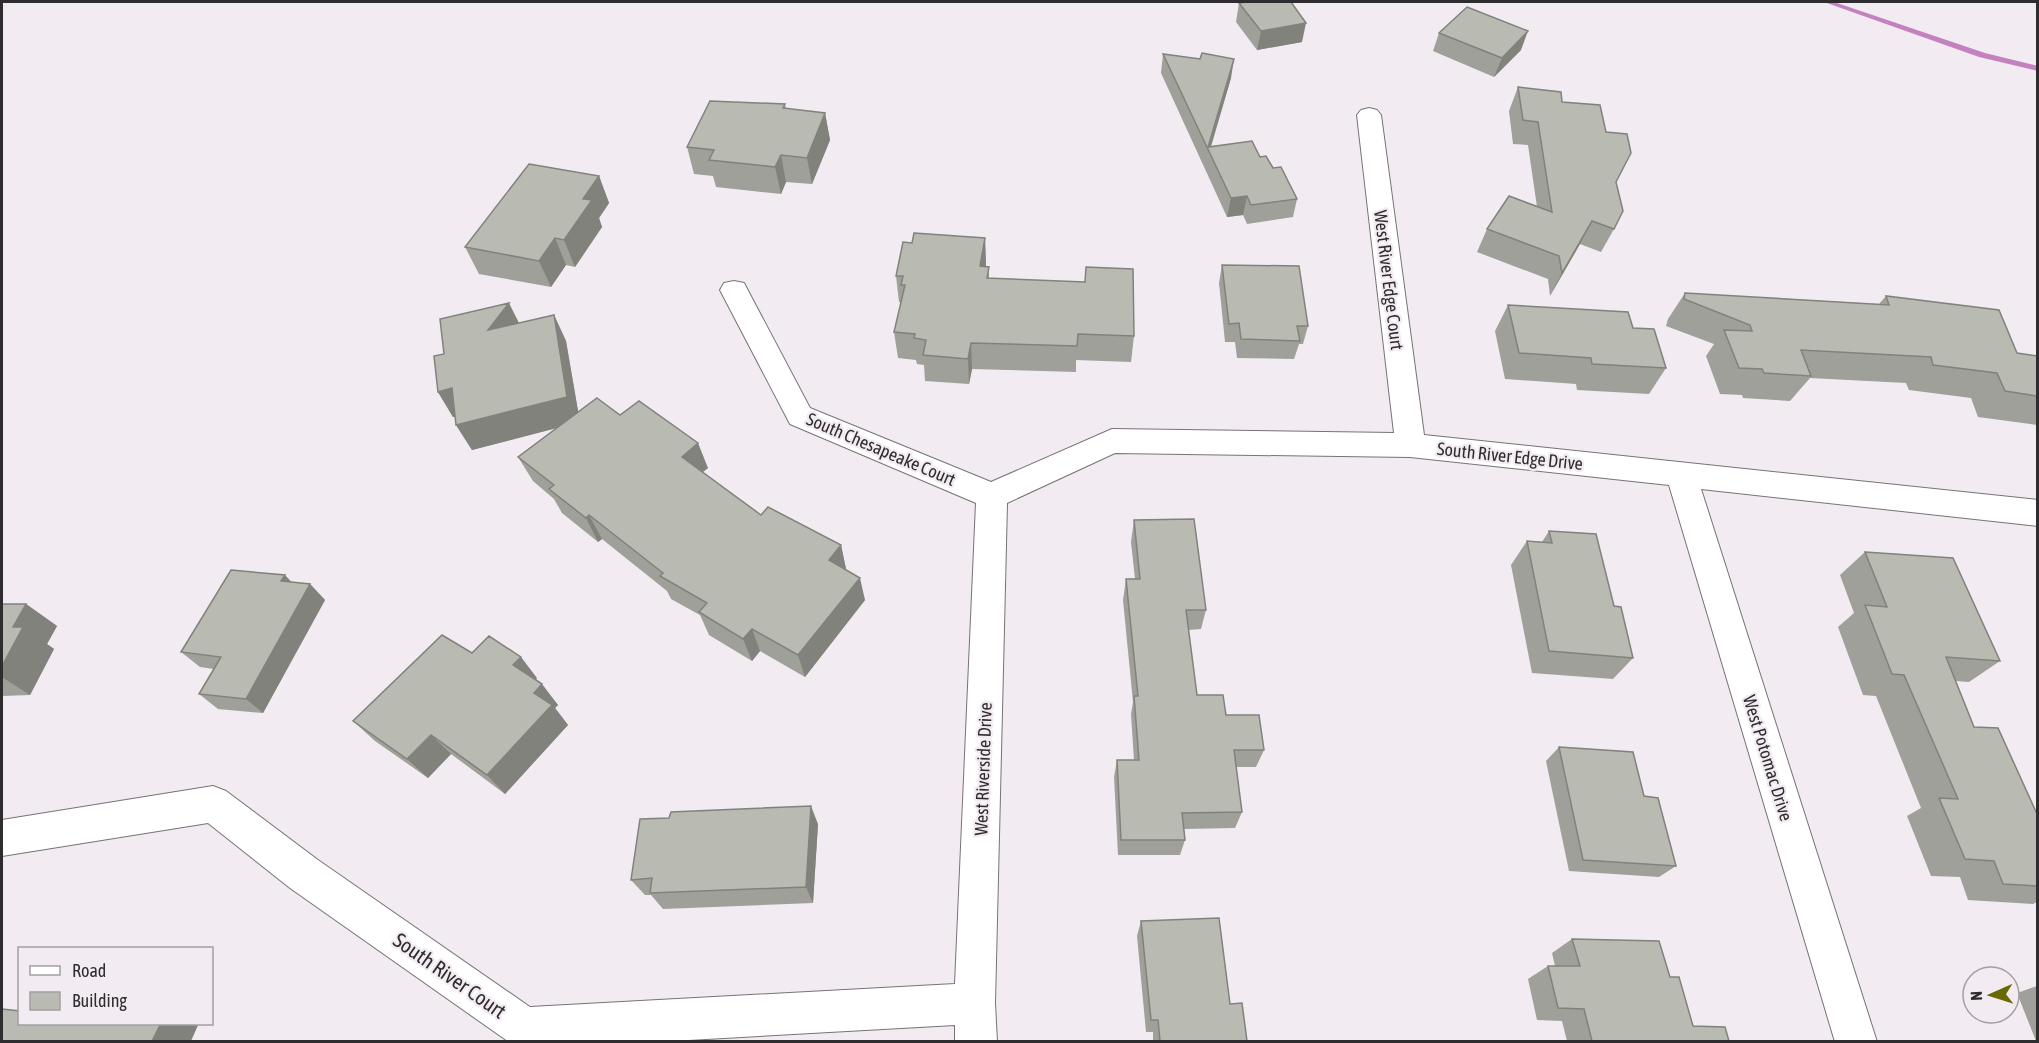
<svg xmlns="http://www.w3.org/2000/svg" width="2039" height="1043" viewBox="0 0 2039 1043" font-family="'Asap Condensed',sans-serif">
  <rect width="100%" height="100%" fill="#f2ebf1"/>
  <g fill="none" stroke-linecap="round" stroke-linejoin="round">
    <path fill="#c382bf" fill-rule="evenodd" d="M1824,2H1834L1985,53L2038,66V71L1979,57Z"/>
    <defs>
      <path id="street" d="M1369,108L1377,110L1381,115L1424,435L2038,500V526L1701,489L1877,1042H1835L1669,485L1410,457L1115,453L1007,503L995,1003L997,1042H955V1025L653,1042H509L290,888L208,823L2,856V820L213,786L226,791L318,860L530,1007L955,984L976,503L790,424L720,290L724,283L734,281L744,283L810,408L991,482L1112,429L1394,433L1357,115L1361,110Z"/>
    </defs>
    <use href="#street" stroke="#787277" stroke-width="2"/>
    <use href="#street" fill="#fff" fill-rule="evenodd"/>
  </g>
  <path fill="#9fa099" d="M1239,3L1302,42L1257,50L1236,22Z
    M1439,33L1521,50L1494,77L1433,51Z
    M1163,54L1231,78L1211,147L1260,157L1273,168L1297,199L1293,217L1247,224L1243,215L1227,217L1161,73Z
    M1518,87L1562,102L1616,182L1614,229L1601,252L1580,244L1550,296L1548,279L1477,252L1487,229L1537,207L1528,145L1513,144L1509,111Z
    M785,104L786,109L825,113L830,140L812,184L786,182L781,194L716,187L713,176L694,174L687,147Z
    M599,176L609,203L599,218L602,227L575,267L566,265L551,287L479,274L465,247Z
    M985,238L986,267H989V279L1134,336L1131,362L1076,360V372L972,369L969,384L925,381L924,365L917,364L916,360L898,358L894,332L901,302H899L896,276L912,243Z
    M1222,265L1308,326L1303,344H1299L1294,359L1237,358L1235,342H1225L1219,283Z
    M1685,293L1879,304L1886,296L2017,353L2037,356V425L1978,417L1971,398L1909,390L1906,383L1810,378L1790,401L1743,398L1742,395L1720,394L1706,356L1714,344L1666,326L1668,319Z
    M1508,305L1633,328L1666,368L1649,394L1577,390L1576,384L1505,379L1495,331Z
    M554,315L566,341L578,412L620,415L708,468L703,472L761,515L841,545L846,569V570L865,600L805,677L760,651L752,661L709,635L700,615L671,599L667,591L602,539L598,542L562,513L554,499L533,481L518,457L556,428L472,450L456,425V417H453L438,392L444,354L519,323Z
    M1134,520L1206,610L1201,629L1188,630L1197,695L1226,715L1264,750L1256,767H1236L1242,812L1235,828L1184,829L1185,840L1180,855H1118L1114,777L1117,760H1134L1131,714L1133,702L1123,600L1126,579H1135L1131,542Z
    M1549,531L1614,606L1633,658L1613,679L1532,673L1511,565L1527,541L1542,542Z
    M1865,552L2000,661L1969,682L1956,681L1974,727L2037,814V902L2033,904L1968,900L1960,877L1931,876L1907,816L1921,808L1876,696L1863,695L1838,627L1854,613L1840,575Z
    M292,583L310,584L325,600L263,713L218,709L199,694L214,669L200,667L181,652Z
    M2,604H26L57,626L47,644L54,649L30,695L2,696Z
    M537,678L536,679L558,705L555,708L568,725L505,794L451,754L428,778L375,741L353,721Z
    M1559,747L1644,796L1676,866L1659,877L1569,871L1546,761Z
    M818,824L813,903L663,909L651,895H645L631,880Z
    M1141,921L1230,1004L1247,1041H1153V1032H1146L1137,936Z
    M1572,939L1670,977L1693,1026L1729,1041H1567L1562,1021L1537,1020L1528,979L1548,966H1555L1552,953Z
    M2037,986V1041H2036L2017,993Z"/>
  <path fill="#82827d" d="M1306,23L1302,42L1257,50L1261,31Z
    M1528,31L1521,50L1494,77L1502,58Z
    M1234,59L1231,78L1209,152L1208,150Z
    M825,113L830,140L812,184L807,158Z
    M781,155L786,182L781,194L775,167Z
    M599,176L609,203L599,218L602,227L575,267L564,240L583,199Z
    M1247,196L1243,215L1227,217L1231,198Z
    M1592,221L1580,244L1550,296L1562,273Z
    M555,238L566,265L551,287L539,261Z
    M985,238L986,265L981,293L980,266Z
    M509,303L522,329L488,330Z
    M554,315L566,341L580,422L472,450L456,425Z
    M971,343L972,369L969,384L968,359Z
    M452,388L468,414L453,417L438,392Z
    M698,443L708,468L691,481L682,457Z
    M589,515L602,539L598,542L586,518Z
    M841,545L846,569L835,584L829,560Z
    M285,575L300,591L281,581Z
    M860,578L865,600L805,677L798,655Z
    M310,584L325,600L263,713L246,699Z
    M26,604L57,626L47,644L54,649L30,695L2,677V666L13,627Z
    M752,629L760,651L752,661L743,639Z
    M521,657L537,678L529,686L513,665Z
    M542,684L558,705L555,708L568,725L505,794L487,775L534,693Z
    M431,735L451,754L428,778L407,759Z
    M811,806L818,824L813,903L806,887Z
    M161,1023H199L191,1041H152Z"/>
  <path fill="#b9bab2" stroke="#82827d" stroke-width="1.5" d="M1247,2H1291L1306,23L1261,31L1239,3Z
    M1467,7L1528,31L1502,58L1439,33Z
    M1202,53L1234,59L1208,147L1252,141L1260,157L1266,156L1273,168L1281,167L1297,199L1251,205L1247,196L1231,198L1163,54L1200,59Z
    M1518,87L1561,92L1562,102L1600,105L1606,132L1627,134L1631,153L1616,182L1623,211L1614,229L1592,221L1562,273L1559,256L1487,229L1509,196L1552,212L1538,122L1523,120Z
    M710,101L785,104L783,108L825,113L807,158L781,155L775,167L709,160L714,150L687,147Z
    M529,164L599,176L583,199L592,200L564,240L555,238L539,261L465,247Z
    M914,233L985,238L980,266L989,267L987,278L1085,282L1086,267L1133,269L1134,336L1078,334L1077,346L971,343L968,359L923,355L926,340L914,338L915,334L894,332L905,285H901L903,276H896L903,242L912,243Z
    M1222,265L1299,266L1308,326H1297L1300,341L1241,339L1239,323L1229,324Z
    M1685,293L1889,305L1886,296L1999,310L2017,353L2037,356V396L2005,391L1997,373L1933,365L1931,357L1801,350L1811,376L1764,373L1762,369L1739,368L1724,330L1752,331L1750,325L1684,299Z
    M509,303L488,330L554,315L567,397L456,425L452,388L438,392L434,356L444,354L440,319Z
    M1508,305L1628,312L1633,328L1654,329L1666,368L1592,364L1591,358L1519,353Z
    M597,398L620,415L639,401L698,443L682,457L761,515L768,507L841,545L829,560L860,578L798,655L752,629L743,639L699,612L707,603L660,576L663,573L589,515L586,518L549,489L554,485L518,457Z
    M1194,519L1206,610H1186L1197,695H1223L1226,715H1259L1264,750H1234L1242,812L1182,813L1185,840H1121L1117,760H1139L1134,696H1138L1126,579H1140L1134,520Z
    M1549,531L1596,534L1614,606L1621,607L1633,658L1549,651L1527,541L1552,543Z
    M1865,552L1953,558L2000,661L1946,657L1974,727L1998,728L2037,814V886L2003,884L1994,861L1965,859L1939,798L1958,799L1904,675L1892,674L1865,605L1887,607Z
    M231,570L285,575L281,581L310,584L246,699L199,694L221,657L181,652Z
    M2,604H26L13,627H23L2,666Z
    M442,635L472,653L489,636L521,657L513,665L542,684L534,693L552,705L487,775L431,735L407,759L353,721Z
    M1559,747L1633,752L1644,796L1658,798L1676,866L1583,860Z
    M811,806L806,887L650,893L652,878L631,880L640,819L669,818L671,812Z
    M1219,918L1230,1004L1242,1003L1247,1041H1160L1158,1020H1151L1141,921Z
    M1572,939L1659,941L1670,977H1679L1693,1026L1725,1027L1729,1041H1592L1584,1009L1558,1008L1548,966H1580Z
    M2,1009L20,1011V1023H161L152,1041H2Z"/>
  <g text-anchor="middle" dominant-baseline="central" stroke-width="4.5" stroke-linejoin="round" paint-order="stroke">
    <g font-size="18" fill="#2e2c2e" stroke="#f2ebf1">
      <text transform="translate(1389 280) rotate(83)">West River Edge Court</text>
      <text transform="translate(881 449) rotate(23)">South Chesapeake Court</text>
      <text transform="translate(1510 456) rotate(6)">South River Edge Drive</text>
      <text transform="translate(1768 758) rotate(73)">West Potomac Drive</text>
      <text transform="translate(983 769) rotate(-88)">West Riverside Drive</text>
    </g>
    <g font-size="21" fill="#2e2c2e" stroke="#f2ebf1">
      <text transform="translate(450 975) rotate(35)">South River Court</text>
    </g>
  </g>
  <rect width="2039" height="1043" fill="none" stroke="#2e2c2e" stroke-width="6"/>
  <rect x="18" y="947" width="195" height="78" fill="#f2ebf1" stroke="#a49fa3" stroke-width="1.5"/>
  <rect x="30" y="966" width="30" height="9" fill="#ffffff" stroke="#a49fa3" stroke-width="1.5"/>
  <text x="72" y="977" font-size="18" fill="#2e2c2e">Road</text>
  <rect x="30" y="992" width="30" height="18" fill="#b9bab2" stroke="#a49fa3" stroke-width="1.5"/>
  <text x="72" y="1007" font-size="18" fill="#2e2c2e">Building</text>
  <g transform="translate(1991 995) rotate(267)"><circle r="28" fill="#f2ebf1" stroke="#a49fa3" stroke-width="1.5"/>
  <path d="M0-4.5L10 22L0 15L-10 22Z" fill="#6b6802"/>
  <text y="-9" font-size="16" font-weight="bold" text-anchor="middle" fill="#2e2c2e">N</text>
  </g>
</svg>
